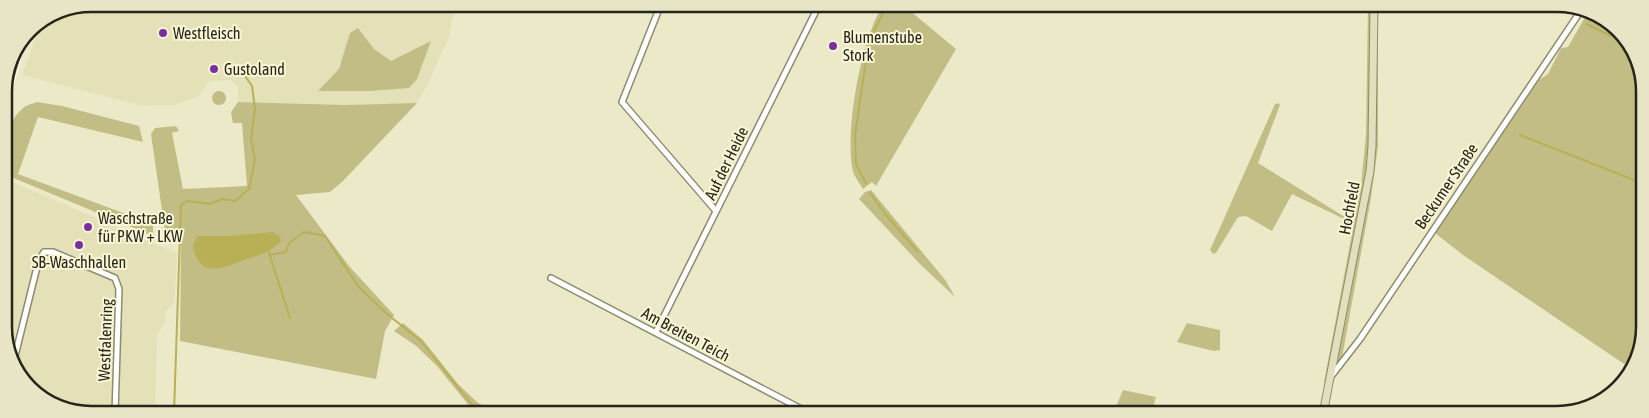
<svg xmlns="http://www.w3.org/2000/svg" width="1649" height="418" viewBox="0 0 1649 418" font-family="'Asap Condensed',sans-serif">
  <rect width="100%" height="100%" fill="#ece9c9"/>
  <path fill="#e4e1b9" d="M91,4H454L455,6L449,37L427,86L417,103L346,105L238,102V87L230,80L209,81L199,96L176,105L143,106L22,75L41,22L58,10Z
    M8,180L177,253L174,304L166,311L165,322L157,336L155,413H74L30,389L5,344V192Z"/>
  <path fill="#c2bd85" d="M883,5H903L956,49L876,186L872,182L863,189C860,184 855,177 853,172C844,133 861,39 883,5Z
    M1368,5H1378V146L1371,198L1341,363L1324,382L1361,186L1366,134Z
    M1588,12L1620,30L1644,74V344L1630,368L1463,255L1435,233L1539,80L1548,74L1561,48L1568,47Z
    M358,28L374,49L391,61L431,41L417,79L409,88L370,91H318L339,69L350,33Z
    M212 98a7 7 0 1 1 14 0a7 7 0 1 1-14 0Z
    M37,102L62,106L139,126L143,142L38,117L18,174L153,224V236L4,174C4,154 6,122 22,109C26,105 32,104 37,102Z
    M238,102L346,105L417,103L342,182L330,192L296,195L349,266L394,315L385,331L376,379L180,341L181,243L166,238L151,134L155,128L176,126L179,131L172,133L183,189L247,186L242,123H233L231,112Z
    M1278,103L1280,105L1258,163L1348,219H1344L1292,194L1272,231L1246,216L1238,217L1216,253L1213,254L1210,250L1275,104Z
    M871,190L946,281L955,297L920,264L859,199L865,192Z
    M403,323L423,340L458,384L478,403L500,413H481L471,408L437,366L415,345L394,331Z
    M1187,323L1220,330V350L1214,351L1177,342Z
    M1123,390L1156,397L1151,414H1113Z"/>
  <path fill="#b9b056" d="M273,232L280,237L281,241C269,253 259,255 244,260C226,266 204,279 195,254C192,247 193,242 198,236H229Z"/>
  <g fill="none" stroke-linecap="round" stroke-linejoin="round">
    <path stroke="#b9b056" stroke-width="2" d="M1586,24L1628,44
      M1520,135L1644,184
      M866,183L856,164L855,135L869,41L887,5
      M870,193L886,215L918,252
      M269,252L270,255L286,252L289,243L304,232L325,236L358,286L387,314L421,341L473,406L486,413
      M270,256L290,318
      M174,413L181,205L187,201L210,204L222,199L235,201L249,189L255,160L251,138L255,109L252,86L241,70"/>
    <defs>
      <path id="street" d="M661,4L622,102L716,211
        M551,278L809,413
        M656,332L819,5
        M14,360L38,263L44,252H53L115,278L119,289L115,413
        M1332,375L1360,339L1582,9"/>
      <path id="secondary" d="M1323,414L1370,171L1372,146L1374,5"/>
      <path id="primary" d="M4,101L16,59"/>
    </defs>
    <use href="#street" stroke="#8e8c6e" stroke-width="8"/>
    <use href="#secondary" stroke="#8e8c6e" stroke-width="9"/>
    <use href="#primary" stroke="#fff" stroke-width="10"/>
    <use href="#street" stroke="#fff" stroke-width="5"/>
    <use href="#secondary" stroke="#e2dfbf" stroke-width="7"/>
    <use href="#primary" stroke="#c5be7f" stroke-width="8"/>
  </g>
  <g fill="#7c2d9e" stroke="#f9f6d6" stroke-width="2">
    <circle cx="163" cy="33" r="5"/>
    <circle cx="833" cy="46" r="5"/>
    <circle cx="214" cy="69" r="5"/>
    <circle cx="88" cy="227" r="5"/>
    <circle cx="79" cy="245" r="5"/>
  </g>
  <g text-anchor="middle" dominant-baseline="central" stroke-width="4" stroke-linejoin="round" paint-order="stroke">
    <g font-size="16" fill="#262519" stroke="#f9f6d6" text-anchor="start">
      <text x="173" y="33">Westfleisch</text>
      <text x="843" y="37">Blumenstube<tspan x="843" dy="18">Stork</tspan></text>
      <text x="224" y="69">Gustoland</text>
      <text x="98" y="218">Waschstraße<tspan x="98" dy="18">für PKW + LKW</tspan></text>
      <text x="79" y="262" text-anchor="middle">SB-Waschhallen</text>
    </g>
    <g font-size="16" fill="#262519" stroke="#f9f6d6">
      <text transform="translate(726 163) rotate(-64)">Auf der Heide</text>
      <text transform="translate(1446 186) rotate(-56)">Beckumer Straße</text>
      <text transform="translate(1349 208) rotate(-79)">Hochfeld</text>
      <text transform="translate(686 334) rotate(28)">Am Breiten Teich</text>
      <text transform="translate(105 340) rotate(-88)">Westfalenring</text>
    </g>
  </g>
  <path d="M0 0H1649V418H0ZM91 12H1557A79 79 0 0 1 1636 91V327A79 79 0 0 1 1557 406H91A79 79 0 0 1 12 327V91A79 79 0 0 1 91 12Z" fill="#e8e5c7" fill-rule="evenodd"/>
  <path fill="none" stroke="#262519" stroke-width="2.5" d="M91 12H1557A79 79 0 0 1 1636 91V327A79 79 0 0 1 1557 406H91A79 79 0 0 1 12 327V91A79 79 0 0 1 91 12Z"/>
</svg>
